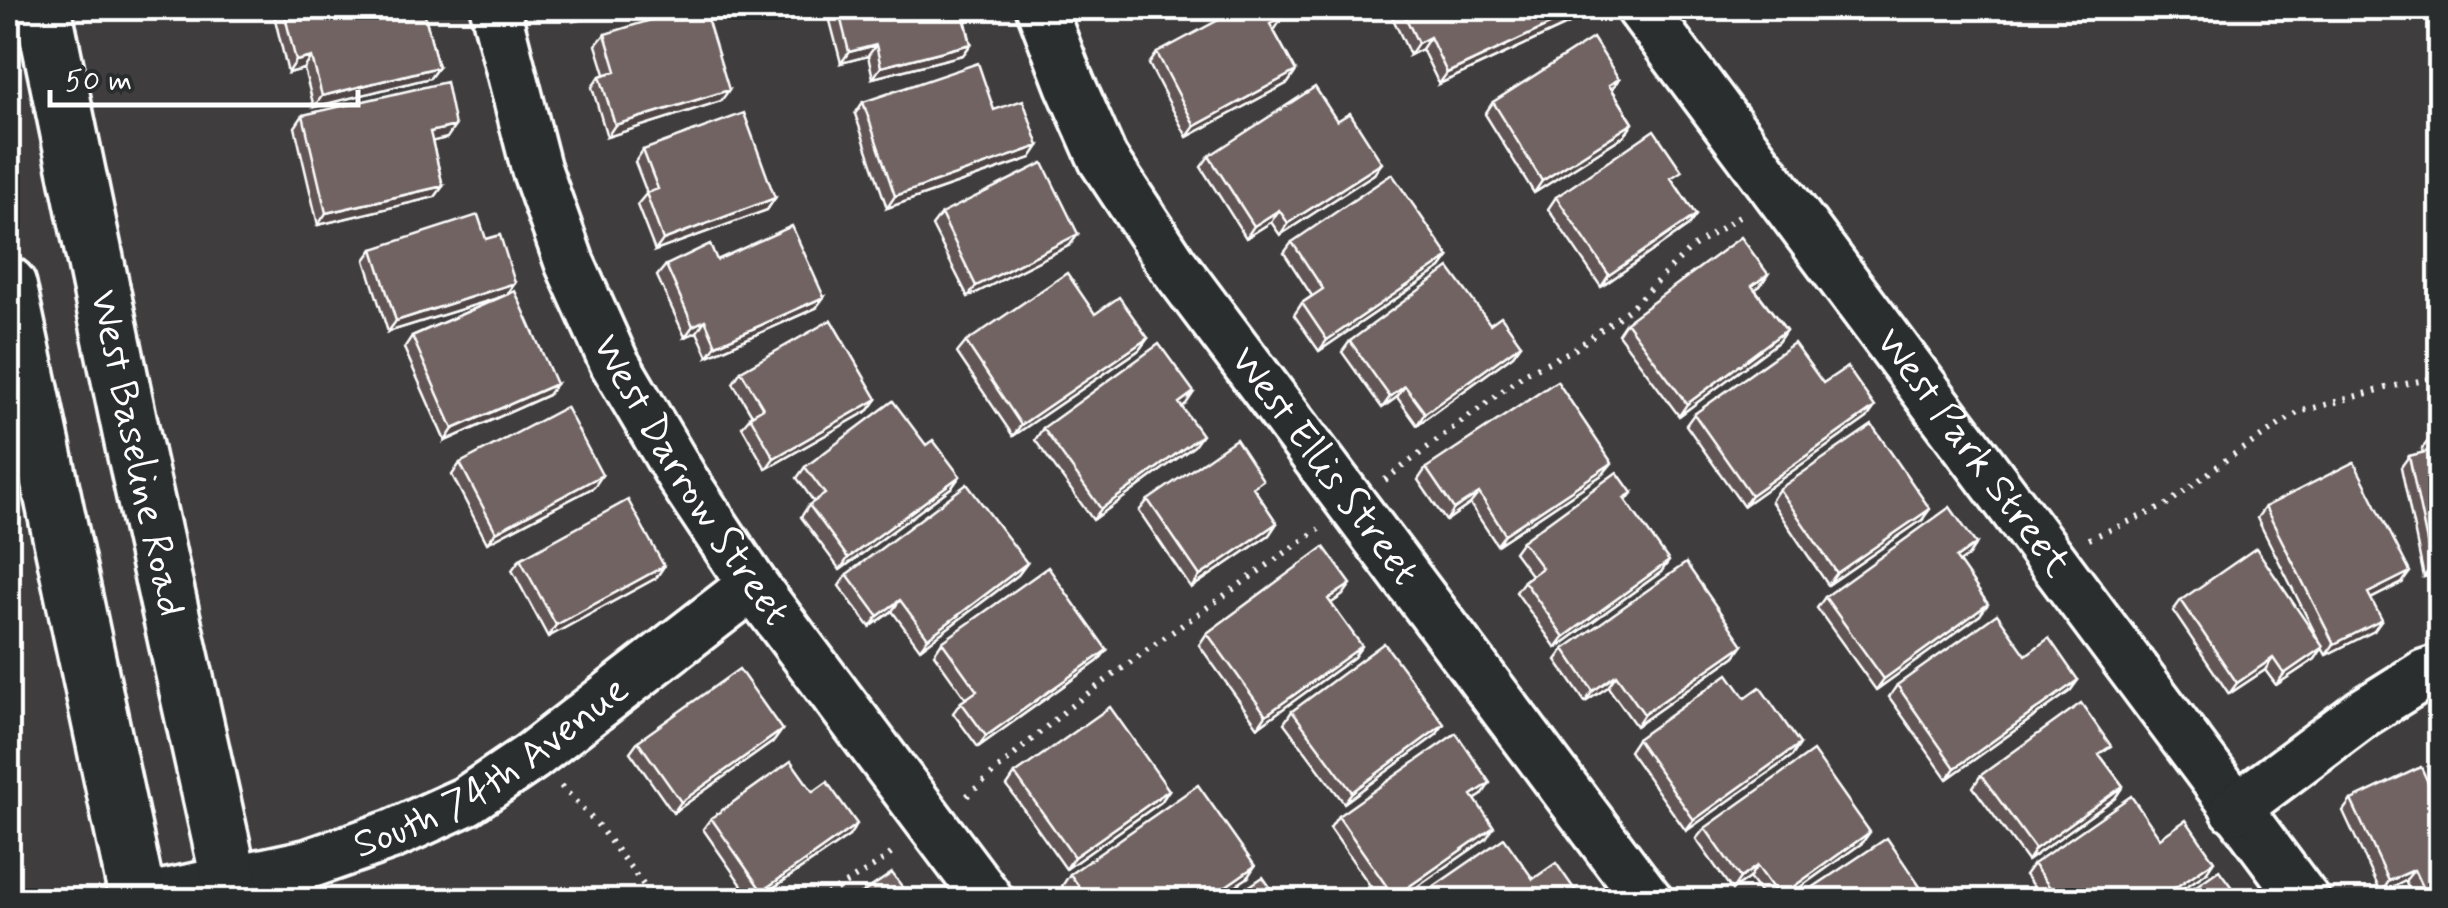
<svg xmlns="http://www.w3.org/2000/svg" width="2448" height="908" viewBox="0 0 2448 908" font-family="Mynerve,sans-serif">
  <rect width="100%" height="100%" fill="#403d3e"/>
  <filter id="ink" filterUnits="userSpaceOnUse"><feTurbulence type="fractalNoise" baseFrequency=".01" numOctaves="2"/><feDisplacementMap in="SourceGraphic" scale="20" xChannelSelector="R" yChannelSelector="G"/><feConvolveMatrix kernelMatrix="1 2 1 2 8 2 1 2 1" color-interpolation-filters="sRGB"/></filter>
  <g filter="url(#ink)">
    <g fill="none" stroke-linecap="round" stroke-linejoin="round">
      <defs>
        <g id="minor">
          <path id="s1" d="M495,8L536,168L570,264L614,362L684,481L753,585L989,900"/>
          <path id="s2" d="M1041,8L1070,84L1103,159L1173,265L1648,900"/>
          <path id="s3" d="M1641,8L2305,900"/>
          <path d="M2235,809L2363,713L2425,674L2440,669"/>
          <path id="s4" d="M138,900L308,864L391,835L466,801L531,757L753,585"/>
        </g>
        <g id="major">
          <path id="s5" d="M43,8L133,442L234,900"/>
          <path d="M8,285L138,900"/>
        </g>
      </defs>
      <use href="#minor" stroke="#fff" stroke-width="55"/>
      <use href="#major" stroke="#fff" stroke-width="62"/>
      <path stroke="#fff" stroke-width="6" stroke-dasharray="2.5 8" stroke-linecap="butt" d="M1385,480L1526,373L1575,349L1628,310L1689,250L1742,214
        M2089,539L2165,506L2227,459L2299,412L2390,387L2440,377
        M561,786L597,824L655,900
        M967,796L1067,709L1151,647L1319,529
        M818,900L878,864L897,849"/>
      <use href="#minor" stroke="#2a2d2e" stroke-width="48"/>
      <use href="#major" stroke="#2a2d2e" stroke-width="55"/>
    </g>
    <path fill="#625555" stroke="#fff" stroke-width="2.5" d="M279,8H423L438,67L430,78L314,107L304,69L288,73L274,15Z
      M571,8H644L574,21Z
      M832,8H969L971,15L966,22L971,44L963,55L873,78L868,56L841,63L828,13Z
      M1123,8H1153L1126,16Z
      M1388,8H1575L1569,24L1439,84L1422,49L1410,55Z
      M1273,29L1296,71L1288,83L1187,137L1149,64L1157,53L1275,29Z
      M605,34L721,101L607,137L592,87L600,76L605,74L596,45Z
      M1619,79L1612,89L1633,123L1625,135L1534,193L1485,114L1493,102Z
      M863,102L994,110L1031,158L887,208L855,114Z
      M303,115L447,138L432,141L443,186L435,197L318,225L295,127Z
      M1337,121L1374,174L1280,235L1271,222L1246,238L1201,167L1209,156Z
      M643,150L775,198L767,210L655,251L637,205L647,193L635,162Z
      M1674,182L1696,215L1688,226L1601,287L1548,209L1556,197Z
      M941,214L1078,234L1070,245L968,297L932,226Z
      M486,239L515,283L507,294L548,395L445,441L404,348L412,336L504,296L388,332L365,260L373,249Z
      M1292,242L1449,257L1441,268L1319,351L1294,315L1302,303L1312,296L1284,253Z
      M717,260L816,308L708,356L697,332L685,337L657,276L666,265Z
      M1768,274L1760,286L1755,289L1786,330L1778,342L1679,416L1618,334L1626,322Z
      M1095,314L1148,338L1139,350L1013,436L957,353L966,342Z
      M1490,324L1521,344L1513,355L1417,425L1397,397L1382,408L1342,352L1350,341Z
      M741,371L877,399L869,410L766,469L742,427L752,415L733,383Z
      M1823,383L1867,418L1743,506L1686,425L1694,414Z
      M1186,404L1182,406L1194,446L1093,520L1035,440L1043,428Z
      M2440,435V574L2424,577L2401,467L2409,456L2423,453L2422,449L2430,438Z
      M926,445L960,476L952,487L840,570L801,517L809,505L814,502L797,478L805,467Z
      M460,463L602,475L594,487L487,543L452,475Z
      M1426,468L1603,474L1497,545L1470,504L1446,521L1418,480Z
      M1779,489L1922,520L1828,585L1771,501Z
      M1255,491L1277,523L1269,535L1191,588L1139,511L1148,500Z
      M1632,493L1626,501L1661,572L1556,648L1516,592L1524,581L1531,575L1514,552L1522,541Z
      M2265,507L2402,583L2371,599L2374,631L2326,655L2322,648L2315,659L2276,685L2265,670L2229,694L2173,611L2181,600L2319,641L2257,518Z
      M1976,544L1968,556L1959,562L1980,615L1876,690L1817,608L1825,597Z
      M520,559L664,566L656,578L548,637L512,570Z
      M1027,563L1018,575L920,649L892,611L870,627L839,586L847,574Z
      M1343,595L1331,603L1354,657L1258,727L1199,645L1207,633Z
      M942,642L1107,650L1098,661L978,747L953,713L961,702L966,699L934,654Z
      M1743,645L1735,656L1636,726L1608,687L1585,702L1556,660L1564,649Z
      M2026,655L2078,680L2070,691L1947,779L1889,697L1897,685Z
      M1745,698L1800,744L1792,756L1686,831L1629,751L1637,739Z
      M1292,711L1436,735L1344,803L1284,723Z
      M782,730L774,741L673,813L630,752L638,741Z
      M2102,758L2123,786L2115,798L2027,861L1973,787L1981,775Z
      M1015,774L1169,790L1161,802L1066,869L1007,786Z
      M813,792L849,836L756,900H752L703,829L711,818Z
      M1482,795L1475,799L1486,839L1398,900H1380L1330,828L1338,816Z
      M2351,800L2440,900H2414L2405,881L2381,893L2343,811Z
      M1705,828L1862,843L1782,900H1766L1749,878L1732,890L1696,839Z
      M2033,864L2206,873L2166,900H2043L2025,875Z
      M1070,874L1247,878L1214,900H1072L1062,886Z"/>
    <path fill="#504545" stroke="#fff" stroke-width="2.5" d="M594,8H644L574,21L582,10Z
      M1132,8H1153L1126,16Z
      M1577,12L1569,24L1439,84L1447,73Z
      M1283,17L1275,29L1262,35L1270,24Z
      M1430,37L1422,49L1410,55L1418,43Z
      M971,44L963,55L873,78L881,67Z
      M876,45L868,56L841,63L849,52Z
      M312,57L304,69L288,73L296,61Z
      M438,67L430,78L314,107L322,96Z
      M1296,71L1288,83L1187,137L1195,126Z
      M729,90L721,101L607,137L615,125Z
      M1633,123L1625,135L1534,193L1542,181Z
      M455,126L447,138L422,144L430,132Z
      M1039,146L1031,158L887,208L895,196Z
      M1382,163L1374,174L1280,235L1288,223Z
      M443,186L435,197L318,225L326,213Z
      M775,198L767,210L655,251L663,240Z
      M1279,210L1271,222L1246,238L1254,226Z
      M1696,215L1688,226L1601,287L1609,275Z
      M1078,234L1070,245L968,297L976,286Z
      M1449,257L1441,268L1319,351L1327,340Z
      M1768,274L1760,286L1744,297L1752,286Z
      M515,283L507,295L388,332L396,321Z
      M824,297L816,308L708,356L716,345Z
      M705,320L697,332L685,337L693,326Z
      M1786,330L1778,342L1679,416L1687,404Z
      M1148,338L1139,350L1013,436L1021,425Z
      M1521,344L1513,355L1417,425L1425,413Z
      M556,384L548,395L445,441L453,429Z
      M1405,386L1397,397L1382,408L1390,397Z
      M1194,392L1186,404L1171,414L1179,403Z
      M877,399L869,410L766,469L774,458Z
      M1875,407L1867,418L1743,506L1751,495Z
      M1202,435L1194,446L1093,520L1101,509Z
      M1612,463L1603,474L1497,545L1505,534Z
      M602,475L594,487L487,543L496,532Z
      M960,476L952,487L840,570L848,558Z
      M1479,493L1470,504L1446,521L1454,509Z
      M1930,509L1922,520L1828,585L1837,573Z
      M1277,523L1269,535L1191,588L1200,576Z
      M1976,544L1968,556L1948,570L1956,558Z
      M1669,561L1661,572L1556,648L1564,637Z
      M1027,563L1018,575L920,649L928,638Z
      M2440,564V574L2424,577L2432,566Z
      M664,566L656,578L548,637L556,625Z
      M2410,572L2402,583L2360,604L2368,593Z
      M1351,584L1343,595L1320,611L1328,599Z
      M900,600L892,611L870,627L878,616Z
      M1988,604L1980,615L1876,690L1884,679Z
      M2382,620L2374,631L2326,655L2334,644Z
      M1743,645L1735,656L1636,726L1644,714Z
      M1362,646L1354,657L1258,727L1266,715Z
      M2323,647L2315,659L2276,685L2284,674Z
      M1107,650L1098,661L978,747L986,736Z
      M2273,658L2265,670L2229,694L2237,683Z
      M1616,675L1608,687L1585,702L1593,691Z
      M2078,680L2070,691L1947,779L1955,768Z
      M1444,724L1436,735L1344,803L1352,792Z
      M782,730L774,741L673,813L681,802Z
      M1800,744L1792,756L1686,831L1694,820Z
      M1490,783L1482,795L1464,807L1472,795Z
      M2123,786L2115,798L2027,861L2035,849Z
      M1169,790L1161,802L1066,869L1074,857Z
      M857,824L849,836L755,900L762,891Z
      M1494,827L1486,839L1398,900H1392L1394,897Z
      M1870,832L1862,843L1782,900H1777L1779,897Z
      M2214,861L2206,873L2166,900H2157Z
      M1255,866L1247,878L1214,900H1206Z
      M1757,866L1749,878L1732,890L1740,878Z
      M2414,870L2405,881L2381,893L2389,881Z
      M2440,894V900H2427Z"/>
    <path fill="#726363" stroke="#fff" stroke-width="2.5" d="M283,8H423L438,67L322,96L312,57L296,61Z
      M690,8H704L729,90L615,125L600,76L616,71L605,34Z
      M838,8H969L971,15L964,17L971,44L881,67L876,45L849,52Z
      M1241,8H1278L1283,17L1270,24L1296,71L1195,126L1157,53Z
      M1401,8H1575L1577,12L1447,73L1430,37L1418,43Z
      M1593,38L1619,79L1609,85L1633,123L1542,181L1493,102Z
      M978,63L994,110L1023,100L1039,146L895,196L863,102Z
      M446,82L455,126L430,132L443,186L326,213L303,115Z
      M1315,87L1337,121L1350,113L1382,163L1288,223L1279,210L1254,226L1209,156Z
      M744,113L775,198L663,240L646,193L658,189L643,150Z
      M1654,130L1682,171L1671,178L1696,215L1609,275L1556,197Z
      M1043,163L1078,234L976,286L941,214Z
      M1392,174L1449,257L1327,340L1302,303L1323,289L1292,242Z
      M478,215L486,239L500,235L515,283L396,321L373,249Z
      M792,226L824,297L716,345L705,320L693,326L666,265L710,244L717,260Z
      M1741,237L1768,274L1752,286L1786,330L1687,404L1626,322Z
      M1449,268L1490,324L1501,316L1521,344L1425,413L1405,386L1390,397L1350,341Z
      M1067,273L1095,314L1119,297L1148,338L1021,425L966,342Z
      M515,291L556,384L453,429L412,336Z
      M831,320L877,399L774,458L750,416L763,408L741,371Z
      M1794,343L1823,383L1847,367L1875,407L1751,495L1694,414Z
      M1159,344L1194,392L1179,403L1202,435L1101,509L1043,428Z
      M1557,381L1612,463L1505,534L1479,493L1454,509L1426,468Z
      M893,401L926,445L933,440L960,476L848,558L809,505L825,494L805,467Z
      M566,407L602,475L496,532L460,463Z
      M1872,425L1930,509L1837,573L1779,489Z
      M2440,435V564L2432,566L2409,456L2433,450L2430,438Z
      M1236,439L1263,480L1253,487L1277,523L1200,576L1148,500Z
      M2354,462L2410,572L2368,593L2382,620L2334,644L2265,507Z
      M1617,472L1632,493L1624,498L1669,561L1564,637L1524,581L1542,568L1522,541Z
      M967,484L1027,563L928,638L900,600L878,616L847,574Z
      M628,500L664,566L556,625L520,559Z
      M1950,507L1976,544L1956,558L1988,604L1884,679L1825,597Z
      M1324,547L1351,584L1328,599L1362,646L1266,715L1207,633Z
      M2256,548L2323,647L2284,674L2273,658L2237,683L2181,600Z
      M1686,563L1743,645L1644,714L1616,675L1593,691L1564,649Z
      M1048,567L1107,650L986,736L961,702L977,691L942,642Z
      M1997,614L2026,655L2049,638L2078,680L1955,768L1897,685Z
      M1384,643L1444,724L1352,792L1292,711Z
      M739,669L782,730L681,802L638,741Z
      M1728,674L1745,698L1760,687L1800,744L1694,820L1637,739Z
      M2081,703L2111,746L2099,754L2123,786L2035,849L1981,775Z
      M1110,707L1169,790L1074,857L1015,774Z
      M1456,733L1490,783L1472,795L1494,827L1394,897L1338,816Z
      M1813,751L1870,832L1779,897L1757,866L1740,878L1705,828Z
      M791,761L813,792L827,782L857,824L762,891L711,818Z
      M2421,767L2440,809V894L2428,900L2414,870L2389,881L2351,800Z
      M1198,785L1255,866L1206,900H1124L1121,897L1117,900H1089L1070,874Z
      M2131,796L2160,838L2186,820L2214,861L2157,900H2059L2033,864Z
      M1504,838L1533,879L1556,863L1582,900H1414Z
      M1887,838L1929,900H1794Z
      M2219,870L2241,900H2176Z
      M892,873L912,900H852Z
      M1263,877L1279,900H1229Z"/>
  </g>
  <g text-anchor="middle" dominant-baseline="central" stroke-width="9" stroke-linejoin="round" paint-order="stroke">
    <g font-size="40" fill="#fff" stroke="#2a2d2e">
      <text stroke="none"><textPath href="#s5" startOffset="455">West Baseline Road</textPath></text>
      <text stroke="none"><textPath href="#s3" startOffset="555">West Park Street</textPath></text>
      <text stroke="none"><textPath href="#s2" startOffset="542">West Ellis Street</textPath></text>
      <text stroke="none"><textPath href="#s1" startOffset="515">West Darrow Street</textPath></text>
      <text stroke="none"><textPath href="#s4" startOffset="382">South 74th Avenue</textPath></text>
    </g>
  </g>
  <rect width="2448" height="908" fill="none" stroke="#2a2d2e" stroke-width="40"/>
  <rect x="20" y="20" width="2408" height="868" fill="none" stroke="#fff" stroke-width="4" filter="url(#ink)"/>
  <path d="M50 90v15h308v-15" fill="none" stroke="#ffffff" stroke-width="5"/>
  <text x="65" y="90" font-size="30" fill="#ffffff" stroke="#2a2d2e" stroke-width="8" paint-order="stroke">50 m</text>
</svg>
